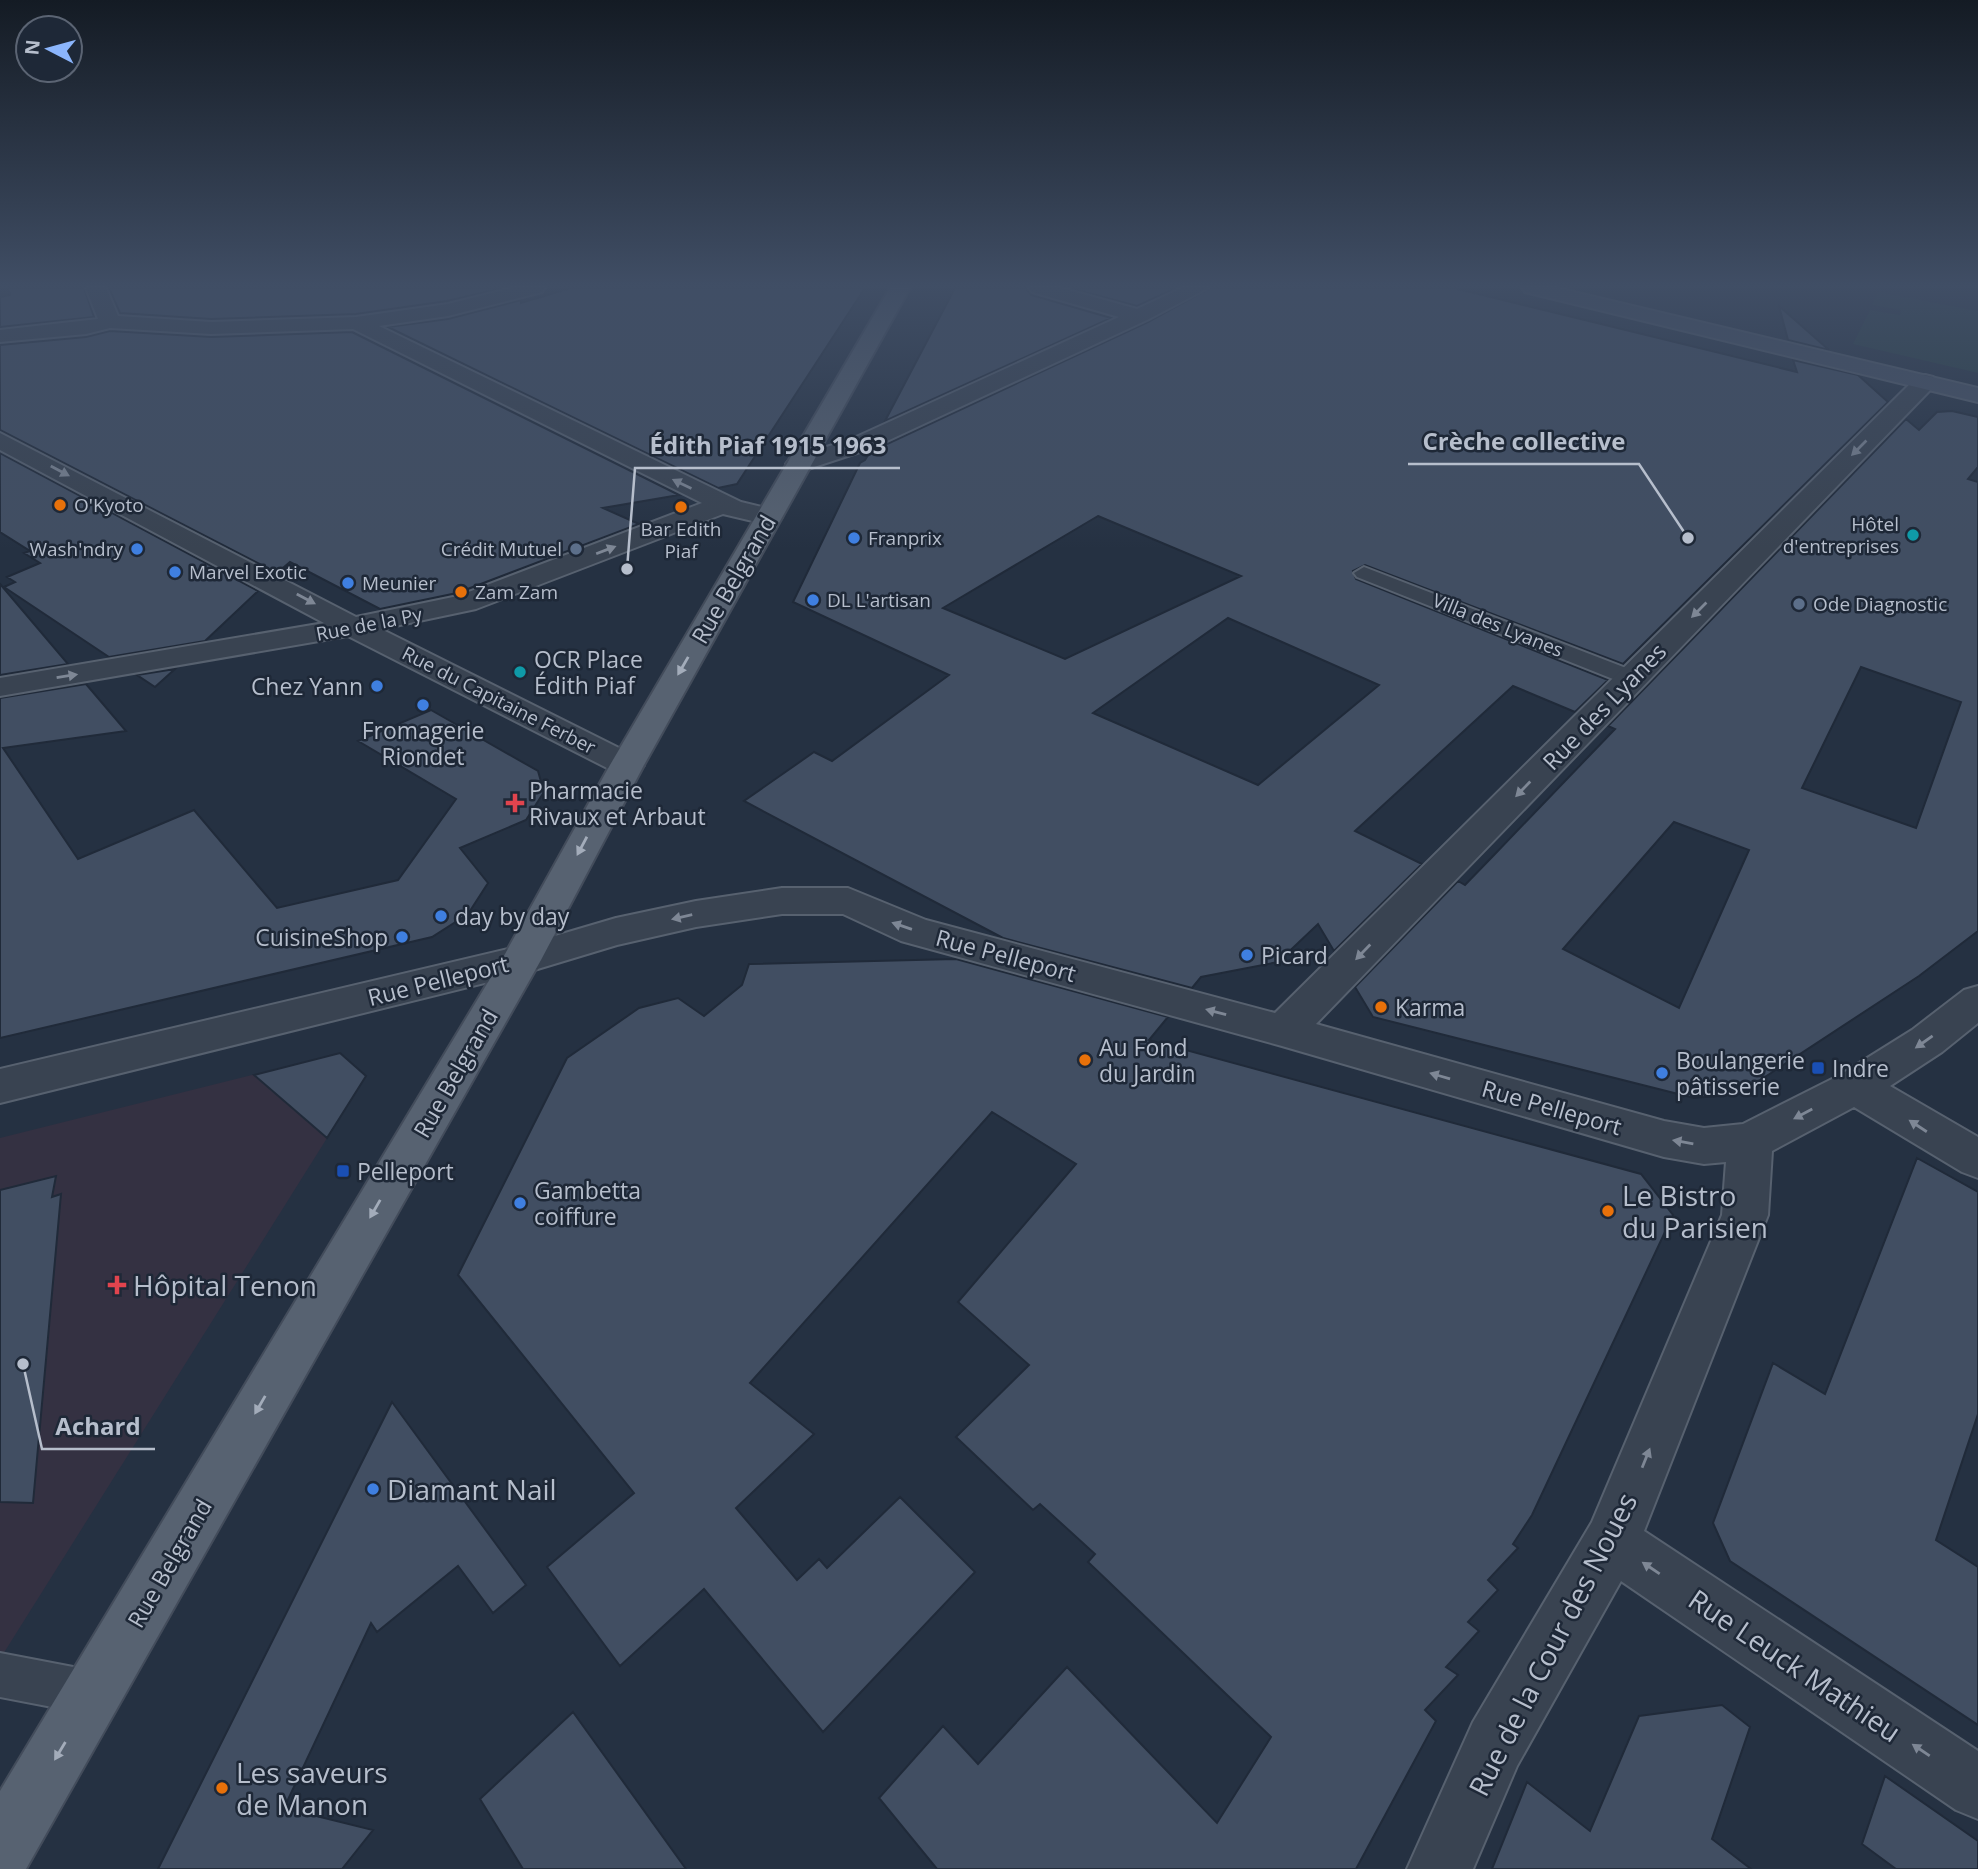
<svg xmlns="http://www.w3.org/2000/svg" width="1978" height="1869" viewBox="0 0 1978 1869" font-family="'Open Sans',sans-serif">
  <rect width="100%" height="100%" fill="#253142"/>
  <path fill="#343142" d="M340,1053L366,1076L0,1659V1138Z"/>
  <path fill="#273f43" d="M1878,292L1978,311V373L1853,344L1870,310L1900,315L1901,310L1872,305Z"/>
  <path fill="#414e62" stroke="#202a39" stroke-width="2" fill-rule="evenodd" d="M8,288H84L94,317L0,327V297L10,295Z
    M109,288H502L447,301L356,314L211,319L120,313Z
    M571,288H865L737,484L718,488L388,327L448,319L521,300V303Z
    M955,288H1026L1031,295L1111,318L885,421Z
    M1070,288H1176L1137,306Z
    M1210,288H1454L1797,372L1793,360L1858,375L1888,402L1623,664L1365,565L1353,571L1356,579L1608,680L1575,712L1513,686L1355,831L1422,864L1334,951L1318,924L1278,962L1201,977L1192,988L1003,938L744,801L814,752L832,761L949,675L793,602L860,463L865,460L870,452L1148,322ZM1098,516L1241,576L1065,659L943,608ZM1228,618L1379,685L1258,785L1093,713Z
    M1779,306L1829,350L1788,340Z
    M110,331L211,337L352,332L679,495L603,508L639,524L457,593L380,609L290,562L277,573L0,430V345L86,337Z
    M1952,411L1978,417V467L1968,479L1978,482V931L1919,976L1739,1094L1694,1098L1373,1017L1355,987L1458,881L1465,885L1494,855L1615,729L1608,726L1906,419L1919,430L1937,412ZM1861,667L1961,702L1916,828L1802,788ZM1674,822L1749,850L1679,1008L1563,949Z
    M0,453L258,591L205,641L109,657L4,587L15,582L7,577L40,563L24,553L30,551L0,532Z
    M0,584L68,664L0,675Z
    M175,669L155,687L137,675Z
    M86,684L126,731L3,748L78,859L194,810L277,908L398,880L456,799L358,741L431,710L538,771L544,792L526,820L460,848L488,883L468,914L432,937L0,1038V698Z
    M956,959L1168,1017L1149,1040L1641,1174L1673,1215L1532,1515L1513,1544L1518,1548L1488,1580L1498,1590L1468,1622L1479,1631L1446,1667L1458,1675L1425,1710L1436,1721L1356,1869H937L879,1798L943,1726L978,1764L1067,1667L1217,1823L1271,1737L1088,1562L1095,1554L1040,1504L1033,1510L956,1437L1029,1365L958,1302L1076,1164L992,1112L750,1383L814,1434L736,1508L797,1580L819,1559L827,1568L900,1497L975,1572L823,1732L704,1589L620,1666L547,1567L634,1493L458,1275L567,1058L639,1008L678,998L704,1016L742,985L749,964Z
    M340,1053L366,1076L327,1138L254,1075Z
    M1917,1158L1978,1192V1414L1936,1540L1978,1567V1725L1730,1561L1713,1523L1773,1363L1825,1394Z
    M56,1176L52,1197L61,1194L33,1503L0,1502V1190Z
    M392,1402L526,1585L493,1613L458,1566L377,1632L371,1623L284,1808L373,1830L342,1869H158Z
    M1722,1705L1750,1727L1712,1839L1751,1869H1492L1527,1782L1590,1831L1639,1716Z
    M573,1712L686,1869H523L480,1799Z
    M1885,1776L1978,1841V1869H1896L1862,1844Z"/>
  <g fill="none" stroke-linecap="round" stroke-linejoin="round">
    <defs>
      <path id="lane" d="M1364,567L1639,673L1642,678L1631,685L1623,683L1357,577L1354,573Z
        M0,1653L94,1671L109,1678L116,1693L109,1708L94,1715L0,1697Z"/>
      <path id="street" d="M86,288H106L118,316L211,322L356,317L448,304L512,288H545L542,292L448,316L379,326L741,502L778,511L782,517L778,523L769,525L723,514L476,609L381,629L639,758L644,765L639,772L627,775L615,772L348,636L0,696V678L324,623L0,450V433L356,617L458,596L702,503L353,329L211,334L110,328L86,334L0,342V330L98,319Z
        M1029,288H1061L1137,309L1182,288H1208L1147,320L872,448L808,469H790L786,464L790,459L854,438L1119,317L1032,292Z
        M1925,375L1933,377L1936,382L1933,387L1316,1024L1664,1121L1704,1128L1743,1124L1840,1075L1912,1030L1964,990L1978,986V1023L1942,1052L1890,1086L1978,1137V1178L1962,1172L1854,1107L1772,1151L1768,1215L1644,1531L1978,1751V1819L1956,1810L1621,1581L1517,1766L1473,1869H1407L1473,1722L1592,1522L1722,1215L1726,1162L1704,1164L1664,1157L1282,1046L901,941L843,914H782L696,927L617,945L521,974L0,1103V1069L521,946L616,918L696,901L782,888H848L926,920L1275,1013L1917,377Z"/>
      <path id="secondary" d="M1522,288H1557L1978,388V402L1525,292Z"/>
      <path id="primary" d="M890,288H910L644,765L541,960L26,1869H0V1791L505,954L610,765Z"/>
    </defs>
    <use href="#lane" stroke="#57616f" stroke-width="4"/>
    <use href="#street" stroke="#57616f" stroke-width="4"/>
    <use href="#secondary" stroke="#57616f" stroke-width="4"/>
    <use href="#primary" stroke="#434c5b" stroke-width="4"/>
    <use href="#lane" fill="#394351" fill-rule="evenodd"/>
    <use href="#street" fill="#394351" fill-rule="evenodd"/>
    <use href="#secondary" fill="#475265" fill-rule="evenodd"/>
    <use href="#primary" fill="#576271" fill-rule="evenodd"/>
  </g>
  <defs><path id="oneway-solid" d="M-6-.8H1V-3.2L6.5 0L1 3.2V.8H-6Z" transform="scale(1.75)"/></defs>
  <g fill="#7e8795">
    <use href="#oneway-solid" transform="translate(1859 448) rotate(135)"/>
    <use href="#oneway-solid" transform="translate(60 471) rotate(28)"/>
    <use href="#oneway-solid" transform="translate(682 484) rotate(-154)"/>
    <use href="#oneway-solid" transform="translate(606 550) rotate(-21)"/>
    <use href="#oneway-solid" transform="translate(306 599) rotate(28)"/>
    <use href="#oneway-solid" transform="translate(1699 610) rotate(135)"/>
    <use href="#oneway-solid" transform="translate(67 676) rotate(-9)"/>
    <use href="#oneway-solid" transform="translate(1523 789) rotate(134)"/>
    <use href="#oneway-solid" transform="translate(682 917) rotate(167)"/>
    <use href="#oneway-solid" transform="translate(902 926) rotate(-161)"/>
    <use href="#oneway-solid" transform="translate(1363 952) rotate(134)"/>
    <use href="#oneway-solid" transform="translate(1216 1012) rotate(-165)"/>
    <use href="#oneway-solid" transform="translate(1924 1042) rotate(145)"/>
    <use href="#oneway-solid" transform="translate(1440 1076) rotate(-164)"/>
    <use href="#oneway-solid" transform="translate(1803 1114) rotate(152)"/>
    <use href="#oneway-solid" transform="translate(1918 1126) rotate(-147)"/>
    <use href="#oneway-solid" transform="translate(1683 1142) rotate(-170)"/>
    <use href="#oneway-solid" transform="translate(1646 1458) rotate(-68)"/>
    <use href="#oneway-solid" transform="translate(1651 1568) rotate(-146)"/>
    <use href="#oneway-solid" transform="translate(1921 1750) rotate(-146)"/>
  </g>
  <g fill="#a3acba">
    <use href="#oneway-solid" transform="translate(683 666) rotate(120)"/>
    <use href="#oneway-solid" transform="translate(582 846) rotate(118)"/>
    <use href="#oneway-solid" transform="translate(375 1209) rotate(120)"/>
    <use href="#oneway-solid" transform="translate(260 1405) rotate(120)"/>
    <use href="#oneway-solid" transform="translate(60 1751) rotate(121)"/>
  </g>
  <linearGradient id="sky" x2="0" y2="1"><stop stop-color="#141b24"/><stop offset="0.52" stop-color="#404e65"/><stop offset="1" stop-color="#404e65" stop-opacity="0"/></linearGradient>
  <rect width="1978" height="549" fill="url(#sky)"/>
  <g fill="#e8710a" stroke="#1e2837" stroke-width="2.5">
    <circle cx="60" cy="505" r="7"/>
    <circle cx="681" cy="507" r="7"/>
    <circle cx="461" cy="592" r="7"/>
    <circle cx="1381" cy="1007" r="7"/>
    <circle cx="1085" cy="1060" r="7"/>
    <circle cx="1608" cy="1211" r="7"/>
    <circle cx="222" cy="1788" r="7"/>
  </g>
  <g fill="#0f9aa8" stroke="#1e2837" stroke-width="2.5">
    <circle cx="1913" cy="535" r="7"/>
    <circle cx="520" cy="672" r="7"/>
  </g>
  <g fill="#3f7fe0" stroke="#1e2837" stroke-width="2.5">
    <circle cx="854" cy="538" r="7"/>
    <circle cx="137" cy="549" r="7"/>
    <circle cx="175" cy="572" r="7"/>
    <circle cx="348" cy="583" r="7"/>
    <circle cx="813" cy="600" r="7"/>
    <circle cx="377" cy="686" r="7"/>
    <circle cx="423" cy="705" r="7"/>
    <circle cx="441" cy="916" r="7"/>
    <circle cx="402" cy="937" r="7"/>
    <circle cx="1247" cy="955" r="7"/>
    <circle cx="1662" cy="1073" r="7"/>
    <circle cx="520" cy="1203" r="7"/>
    <circle cx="373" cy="1489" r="7"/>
  </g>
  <g fill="#5c6f8a" stroke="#1e2837" stroke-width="2.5">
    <circle cx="576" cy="549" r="7"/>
    <circle cx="1799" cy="604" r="7"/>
  </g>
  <g fill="#e0444e" stroke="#1e2837" stroke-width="2.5">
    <path d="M511.5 792.5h7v7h7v7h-7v7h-7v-7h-7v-7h7z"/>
    <path d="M113.5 1274.5h7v7h7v7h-7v7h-7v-7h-7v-7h7z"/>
  </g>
  <g fill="#1a4fb4" stroke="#1e2837" stroke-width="2.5">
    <rect x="1811" y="1061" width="14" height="14" rx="3.5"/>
    <rect x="336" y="1164" width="14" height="14" rx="3.5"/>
  </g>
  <g text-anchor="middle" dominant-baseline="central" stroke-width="5" stroke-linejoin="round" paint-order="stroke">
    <g font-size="19" fill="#b6becc" stroke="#1e2837" text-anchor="start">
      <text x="74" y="505">O'Kyoto</text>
      <text x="1899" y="524" text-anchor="end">Hôtel<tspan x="1899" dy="22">d'entreprises</tspan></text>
      <text x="681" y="529" text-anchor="middle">Bar Edith<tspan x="681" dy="22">Piaf</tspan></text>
      <text x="868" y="538">Franprix</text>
      <text x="123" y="549" text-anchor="end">Wash'ndry</text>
      <text x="562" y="549" text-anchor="end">Crédit Mutuel</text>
      <text x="189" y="572">Marvel Exotic</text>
      <text x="362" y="583">Meunier</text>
      <text x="475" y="592">Zam Zam</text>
      <text x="827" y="600">DL L'artisan</text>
      <text x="1813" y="604">Ode Diagnostic</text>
    </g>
    <g font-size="19" fill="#b6becc" stroke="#1e2837">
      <text transform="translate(369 624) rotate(-11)">Rue de la Py</text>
      <text transform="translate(1498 625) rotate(22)">Villa des Lyanes</text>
      <text transform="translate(499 700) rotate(27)">Rue du Capitaine Ferber</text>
    </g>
    <g font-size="23" fill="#b6becc" stroke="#1e2837">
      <text transform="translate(733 579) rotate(-60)">Rue Belgrand</text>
      <text transform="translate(1604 706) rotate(-46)">Rue des Lyanes</text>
      <text transform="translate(1006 955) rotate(15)">Rue Pelleport</text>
      <text transform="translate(438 980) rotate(-14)">Rue Pelleport</text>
      <text transform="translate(455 1073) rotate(-60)">Rue Belgrand</text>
      <text transform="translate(1552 1107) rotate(16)">Rue Pelleport</text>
      <text transform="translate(169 1563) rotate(-60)">Rue Belgrand</text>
    </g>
    <g font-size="23" fill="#b6becc" stroke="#1e2837" text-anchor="start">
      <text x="534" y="659">OCR Place<tspan x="534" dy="26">Édith Piaf</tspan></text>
      <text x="363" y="686" text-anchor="end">Chez Yann</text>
      <text x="423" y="730" text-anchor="middle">Fromagerie<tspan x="423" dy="26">Riondet</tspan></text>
      <text x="529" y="790">Pharmacie<tspan x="529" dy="26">Rivaux et Arbaut</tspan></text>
      <text x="455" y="916">day by day</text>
      <text x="388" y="937" text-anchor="end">CuisineShop</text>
      <text x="1261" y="955">Picard</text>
      <text x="1395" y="1007">Karma</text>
      <text x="1099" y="1047">Au Fond<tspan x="1099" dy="26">du Jardin</tspan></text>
      <text x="1676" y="1060">Boulangerie<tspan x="1676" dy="26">pâtisserie</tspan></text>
      <text x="1832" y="1068">Indre</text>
      <text x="357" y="1171">Pelleport</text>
      <text x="534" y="1190">Gambetta<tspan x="534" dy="26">coiffure</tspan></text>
    </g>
    <g font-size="28" fill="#b6becc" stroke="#1e2837" text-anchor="start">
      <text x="1622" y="1195">Le Bistro<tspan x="1622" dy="32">du Parisien</tspan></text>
      <text x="133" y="1285">Hôpital Tenon</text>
      <text x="387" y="1489">Diamant Nail</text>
      <text x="236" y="1772">Les saveurs<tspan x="236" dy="32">de Manon</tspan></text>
    </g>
    <g font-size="28" fill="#b6becc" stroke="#1e2837">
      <text transform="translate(1552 1644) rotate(-63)">Rue de la Cour des Noues</text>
      <text transform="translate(1795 1665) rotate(34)">Rue Leuck Mathieu</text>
    </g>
  </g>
  <path fill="none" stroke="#b6becc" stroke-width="2.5" d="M1688 538L1639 464H1408M627 569L635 468H900M23 1364L42 1449H155"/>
  <g fill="#b6becc" stroke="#1e2837" stroke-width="2.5">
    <circle cx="1688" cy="538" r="7"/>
    <circle cx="627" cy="569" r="7"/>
    <circle cx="23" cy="1364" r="7"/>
  </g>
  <g font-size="24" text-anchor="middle" font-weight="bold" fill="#b6becc" stroke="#1e2837" stroke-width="5" stroke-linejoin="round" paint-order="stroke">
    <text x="1524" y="450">Crèche collective</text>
    <text x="768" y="454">Édith Piaf 1915 1963</text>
    <text x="98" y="1435">Achard</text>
  </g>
  <g transform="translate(49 49) rotate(276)"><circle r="33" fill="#1e2837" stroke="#5b6473" stroke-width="2"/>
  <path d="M0-5L12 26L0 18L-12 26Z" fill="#8bb5fc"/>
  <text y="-10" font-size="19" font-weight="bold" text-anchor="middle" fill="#b6becc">N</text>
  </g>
</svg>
